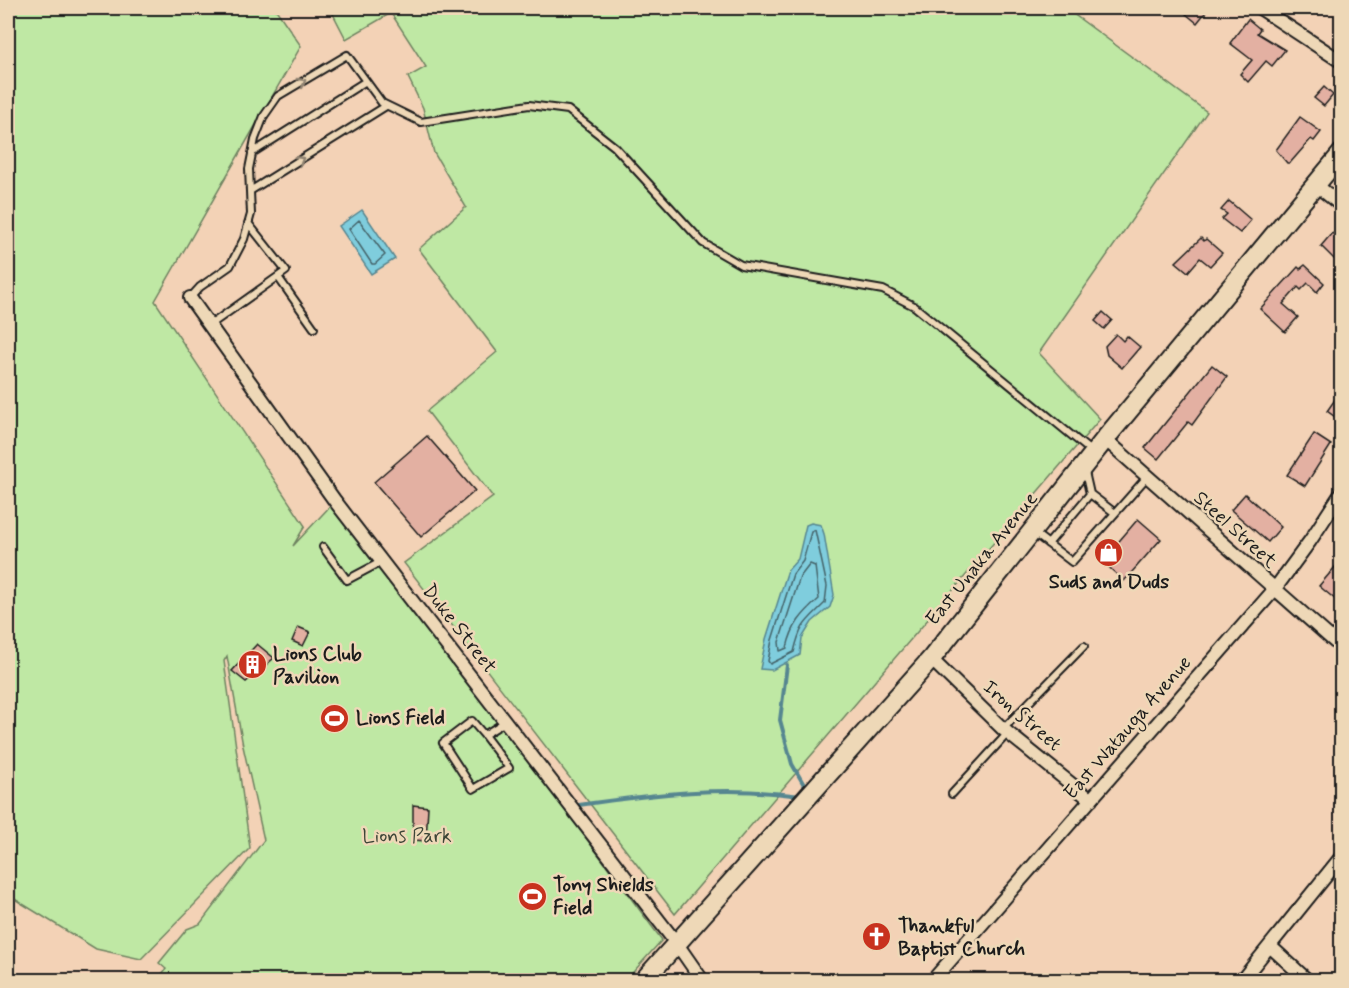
<svg xmlns="http://www.w3.org/2000/svg" width="1349" height="988" viewBox="0 0 1349 988" font-family="Mynerve,sans-serif">
  <rect width="100%" height="100%" fill="#f3d2b6"/>
  <filter id="ink" filterUnits="userSpaceOnUse"><feTurbulence type="fractalNoise" baseFrequency=".0167" numOctaves="2"/><feDisplacementMap in="SourceGraphic" scale="12" xChannelSelector="R" yChannelSelector="G"/><feConvolveMatrix kernelMatrix="1 2 1 2 8 2 1 2 1" color-interpolation-filters="sRGB"/></filter>
  <g filter="url(#ink)">
    <path fill="#bfe8a4" stroke="#6e8260" stroke-width="1.5" d="M8,8H275L301,46L155,301L305,526L293,546L335,501L662,940L626,980H157L166,969L159,963L187,929L200,924L264,840L243,746L227,656L224,661L250,848L141,959L96,949L8,895Z
      M330,8H1065L1207,112L1039,353L1100,419L675,914L404,563L493,497L427,411L497,352L419,249L466,207L434,153L423,108L408,77L426,67L391,13L346,39Z"/>
    <path fill="#7fcddd" stroke="#578690" stroke-width="1.5" d="M362,210L395,259L371,274L339,226Z
      M811,523L821,525L824,534L834,595L830,607L812,622L802,638L800,655L772,670L760,669L766,639L788,570L798,559L806,525Z"/>
    <g fill="none" stroke-linecap="round" stroke-linejoin="round">
      <path stroke="#446369" stroke-width="1.5" d="M359,220L385,255L375,264H372L349,229Z
        M815,530L827,586L825,603C805,623 801,623 794,652L770,664L768,661L772,640L793,574L803,561L811,532Z
        M810,564L815,566L819,599C802,614 792,625 787,648L780,651L779,642L800,577Z"/>
      <path stroke="#578690" stroke-width="4" d="M787,665L780,720L792,764L807,790
        M579,805C654,794 726,785 801,796"/>
    </g>
    <path fill="#e3b0a2" stroke="#1c1c1c" stroke-width="1.5" d="M1191,8H1209L1197,23L1186,14Z
      M1248,19L1260,29L1257,33L1285,50L1272,66L1266,61L1248,82L1240,74L1252,60L1230,43Z
      M1324,87L1333,95L1324,106L1314,98Z
      M1300,117L1321,132L1314,141L1311,139L1290,163H1287L1276,150Z
      M1229,201L1251,220L1240,233L1222,219L1227,214L1221,210Z
      M1332,233L1341,241V251L1334,259L1321,246Z
      M1201,238L1204,241L1206,239L1222,253L1210,266L1200,258L1188,272L1176,262Z
      M1305,265L1324,283L1317,292L1308,283L1301,290L1298,287L1283,304L1298,317L1285,332L1260,309L1298,267L1300,269Z
      M1103,312L1112,320L1104,329L1095,321Z
      M1116,334L1123,341L1127,336L1140,347L1122,368L1107,355L1105,346Z
      M1212,365L1227,377L1192,425L1188,422L1158,459L1145,448Z
      M1341,391V421L1327,411Z
      M1314,434L1331,445L1305,486L1287,475Z
      M427,436L475,491L421,537L374,482Z
      M1245,494L1281,527L1268,542L1231,510Z
      M1138,519L1161,539L1124,581L1102,561Z
      M1341,560V594L1336,600L1319,586Z
      M298,627L310,632L303,646L292,641Z
      M257,644L274,658L246,682L232,671Z
      M413,805L428,807L426,841L413,840Z"/>
    <g fill="none" stroke-linecap="round" stroke-linejoin="round">
      <defs>
        <path id="lane" d="M252,153L366,81
          M250,191L386,106
          M278,277L314,328
          M190,298L200,287L230,266L244,239L251,214L249,169L255,139L264,116L278,96L347,55L382,103L421,122L529,105L568,110L615,147L703,243L741,265L883,290L914,306L1093,453
          M210,325L286,271L248,223
          M1085,472L1090,494
          M1034,533L1072,562L1147,477
          M1048,544L1090,494L1115,513
          M323,547L347,580L381,562
          M1003,729L1084,646
          M484,735L509,768L473,789L443,743L472,721L484,735L505,722
          M952,794L1008,733"/>
        <path id="street" d="M1260,8L1342,62
          M1315,184L1342,206
          M190,298L335,501L677,944L702,980
          M1105,439L1342,648
          M931,659L1003,729L1091,800
          M1271,947L1307,980
          M933,980L1274,590L1310,541L1342,492
          M1242,980L1342,856"/>
        <path id="secondary" d="M644,980L931,659L1105,439L1342,153"/>
      </defs>
      <use href="#lane" stroke="#1c1c1c" stroke-width="10"/>
      <use href="#street" stroke="#1c1c1c" stroke-width="16"/>
      <use href="#secondary" stroke="#1c1c1c" stroke-width="22"/>
      <use href="#lane" stroke="#eed8b7" stroke-width="6"/>
      <use href="#street" stroke="#eed8b7" stroke-width="12"/>
      <use href="#secondary" stroke="#eed8b7" stroke-width="18"/>
    </g>
    <defs><path id="oneway-chevron" d="M-2-3.5L2.5 0L-2 3.5" fill="none" stroke-width="1.6" stroke-linecap="round" stroke-linejoin="round" transform="scale(1.5)"/></defs>
    <g stroke="#908371">
      <use href="#oneway-chevron" transform="translate(302 82) rotate(-31)"/>
      <use href="#oneway-chevron" transform="translate(300 160) rotate(-32)"/>
    </g>
  </g>
  <defs>
    <symbol id="shop-disc" viewBox="-11 -11 22 22"><circle r="9.5" fill="#c8321e" stroke="#eed8b7"/><path d="M-5-2.5h2.3a2.7 3.5 0 0 1 5.4 0H5L5.5 6h-11ZM-1.5-2.5h3a1.5 2.3 0 0 0-3 0Z" fill="#fff"/></symbol>
    <symbol id="building-disc" viewBox="-11 -11 22 22"><circle r="9.5" fill="#c8321e" stroke="#eed8b7"/><path d="M-4-6H4V6H1V3H-1V6H-4ZM-2.5-4.3h1.7v1.8h-1.7ZM.8-4.3h1.7v1.8H.8ZM-2.5-1h1.7V.8h-1.7ZM.8-1h1.7V.8H.8Z" fill="#fff"/></symbol>
    <symbol id="stadium-disc" viewBox="-11 -11 22 22"><circle r="9.5" fill="#c8321e" stroke="#eed8b7"/><path d="M0-5a6.5 5 0 1 0 0 10a6.5 5 0 1 0 0-10ZM-3.5-1.8h7v3.6h-7Z" fill="#fff"/></symbol>
    <symbol id="church-disc" viewBox="-11 -11 22 22"><circle r="9.5" fill="#c8321e" stroke="#eed8b7"/><path d="M-1.2-6h2.4v3.5h3.3v2.4h-3.3V6h-2.4V-.1h-3.3v-2.4h3.3Z" fill="#fff"/></symbol>
  </defs>
  <g fill-rule="evenodd">
    <use href="#shop-disc" x="1092" y="536" width="33" height="33"/>
    <use href="#building-disc" x="236" y="648" width="33" height="33"/>
    <use href="#stadium-disc" x="318" y="702" width="33" height="33"/>
    <use href="#stadium-disc" x="516" y="880" width="33" height="33"/>
    <use href="#church-disc" x="860" y="920" width="33" height="33"/>
  </g>
  <g text-anchor="middle" dominant-baseline="central" stroke-width="5" stroke-linejoin="round" paint-order="stroke">
    <g font-size="20" fill="#1c1c1c" stroke="#eed8b7">
      <text transform="translate(1235 530) rotate(42)">Steel Street</text>
      <text transform="translate(982 559) rotate(-51)">East Unaka Avenue</text>
      <text transform="translate(459 629) rotate(52)">Duke Street</text>
      <text transform="translate(1022 716) rotate(41)">Iron Street</text>
      <text transform="translate(1128 728) rotate(-49)">East Watauga Avenue</text>
    </g>
    <g font-size="20" font-weight="bold" fill="#1c1c1c" stroke="#eed8b7" text-anchor="start">
      <text x="1109" y="582" text-anchor="middle">Suds and Duds</text>
      <text x="273" y="654">Lions Club<tspan x="273" dy="23">Pavilion</tspan></text>
      <text x="356" y="718">Lions Field</text>
      <text x="553" y="885">Tony Shields<tspan x="553" dy="23">Field</tspan></text>
      <text x="898" y="926">Thankful<tspan x="898" dy="23">Baptist Church</tspan></text>
    </g>
    <g font-size="20" fill="#3d4537" stroke="#eed8b7">
      <text x="407" y="836">Lions Park</text>
    </g>
  </g>
  <rect width="1349" height="988" fill="none" stroke="#eed8b7" stroke-width="30"/>
  <rect x="15" y="15" width="1319" height="958" fill="none" stroke="#1c1c1c" stroke-width="2" filter="url(#ink)"/>
</svg>
